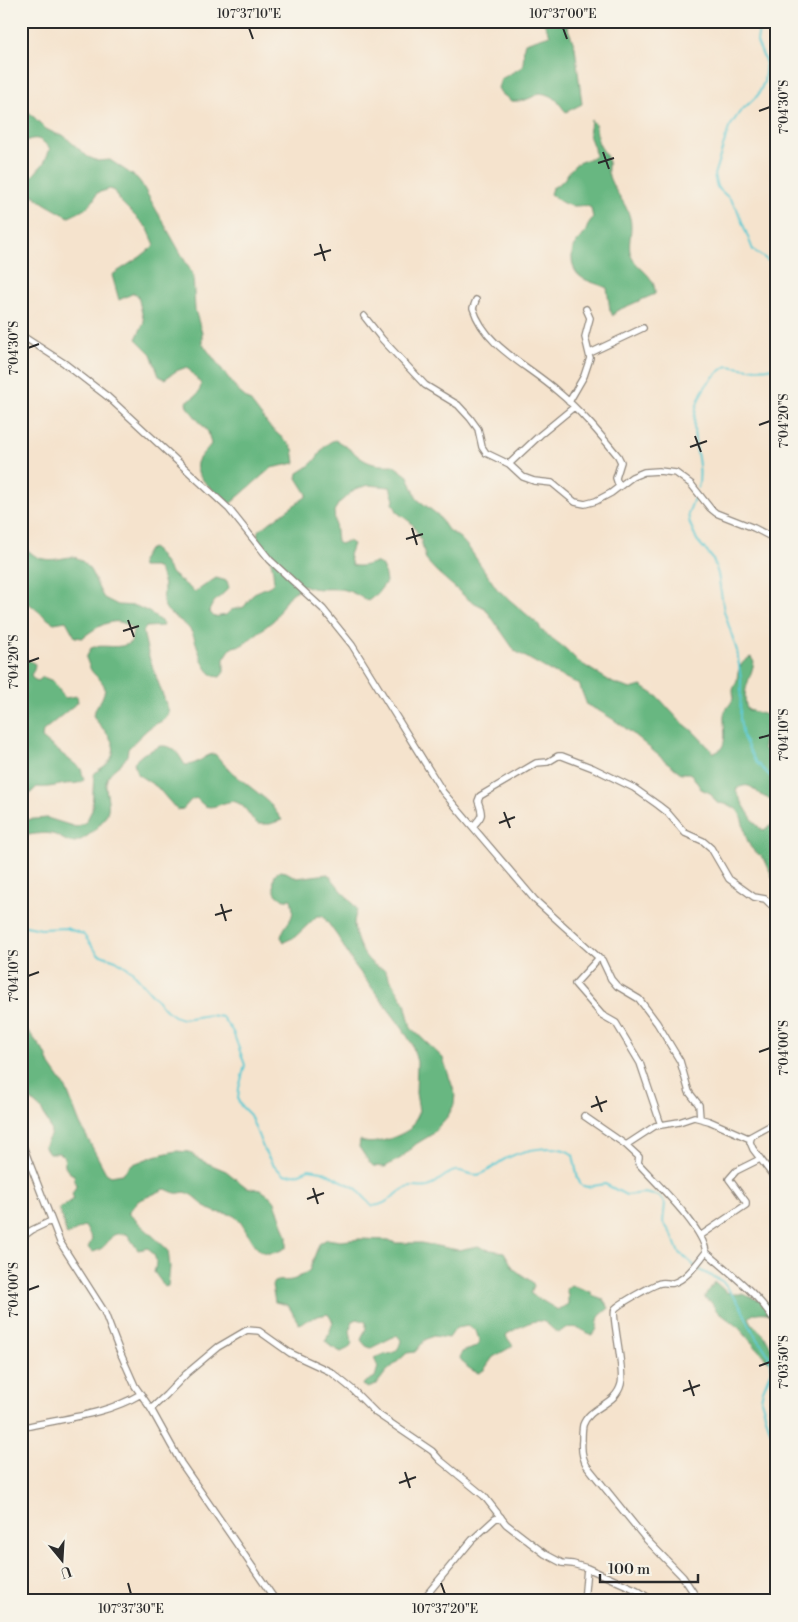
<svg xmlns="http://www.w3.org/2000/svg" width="798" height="1622" viewBox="0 0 798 1622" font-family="'Libre Bodoni',serif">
  <rect width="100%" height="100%" fill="#f7f3e8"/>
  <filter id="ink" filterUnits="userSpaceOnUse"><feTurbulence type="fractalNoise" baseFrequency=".02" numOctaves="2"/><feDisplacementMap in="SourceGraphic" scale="10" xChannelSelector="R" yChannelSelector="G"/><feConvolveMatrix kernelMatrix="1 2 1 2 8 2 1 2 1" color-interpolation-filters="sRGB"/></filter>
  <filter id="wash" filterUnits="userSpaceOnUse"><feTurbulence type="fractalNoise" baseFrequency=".0096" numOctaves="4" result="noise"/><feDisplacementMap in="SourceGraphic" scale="20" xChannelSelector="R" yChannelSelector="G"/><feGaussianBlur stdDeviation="1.12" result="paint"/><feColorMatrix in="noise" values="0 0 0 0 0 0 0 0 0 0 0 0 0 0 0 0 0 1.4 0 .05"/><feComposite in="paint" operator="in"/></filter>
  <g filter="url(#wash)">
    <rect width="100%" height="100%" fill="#f5e3cd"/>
    <path fill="#68b781" stroke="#4a7156" d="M542,21H565L575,47L582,104L566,112C556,101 557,95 539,93C531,99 521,102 511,101L501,93L498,88L501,79L522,67C525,59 522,51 525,43L550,35L548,30Z
      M21,102L27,110L46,129L56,134L63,135L88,157L98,161L110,160L137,178L141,183L193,275L195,310L202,333V343L239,392L250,401L269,426L289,444L293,449L295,463L271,468L230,504C220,495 193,478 197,463C199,456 207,450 211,444L208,432L187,407L186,402C194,397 200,395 201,384L187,367L176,371L165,379L159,376L151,354L136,339L144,322L138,296L134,293L119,300L112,275L140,257L155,245L148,229L121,202L115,191L110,189L97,193C92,207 82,211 69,217C53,208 38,202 27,188V182L44,163L50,149C39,136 35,137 21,143Z
      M591,120C598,125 596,133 598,141C600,148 607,154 608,161C609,165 607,169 608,173C612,190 626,201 630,218C633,229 628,241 630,252C633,268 656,273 655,294L616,311L613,316L610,310L607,288C590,280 573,281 572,258C572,254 572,250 574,247C576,242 581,239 584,234C588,228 587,223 593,218L591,208C585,204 582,206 575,206C565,206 558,200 550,194L552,188C568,180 565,174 575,165C580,161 589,160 595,156L594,148L589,135Z
      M335,440C361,453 359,467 393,465L408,476L417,499L438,515L448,530L460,538L469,548L497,589L539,625L541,630L566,649L579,662L613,683L631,689L641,686L658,697L679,720L693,731L714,753C730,748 723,729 724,715C725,708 732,704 733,698C734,695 733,693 733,690C734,686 737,683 737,679C738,669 741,661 751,657L754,662C751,679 741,690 747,709C754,713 762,712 769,717C770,729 763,735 763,748L772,757L777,759V801C772,799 765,798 761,795C751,787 749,782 736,789C736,793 753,822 757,825C759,828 761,829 764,830L777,820V897C775,892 775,887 774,882C772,875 768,867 765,860C761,854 752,852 749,844C739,823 748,805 717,803L710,793L701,789L692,775L689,773H681C649,750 624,721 587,705L579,684L554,673L515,651L485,608L469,600L436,571L426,560L421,540L413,525L409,521L398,513L393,503L394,500L390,487L369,485L355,489L339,503L334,511L337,542L340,544L348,541L353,544L349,555L352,565C369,571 382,548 386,582L377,594L368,601C358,596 349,589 338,589C325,588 316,591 303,585L287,598L274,620L264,628L242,645L233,647L229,651L224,659V672L220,677C201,676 199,644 191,631C185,621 168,615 165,607C162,601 164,595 164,588C164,582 161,575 159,569L154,567H142L141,561L147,551L152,548L157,552L172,574L195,592L216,578L227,581L229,588L213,603L209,611L214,617L226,615L231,610L244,607L254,593L270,586L274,582C273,574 273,564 269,557C265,547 255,543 258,531L307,496V494L297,478L298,473C303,470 308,467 312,463C321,455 322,444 335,440Z
      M21,541C33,559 43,562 64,558C69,557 74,556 79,559C94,568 95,585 104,598L118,605L136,606L149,612L163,623V626L146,627L143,632L149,657L169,712C164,724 157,721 148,729C141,735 134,742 128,749C128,767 108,766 106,783C105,792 111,804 107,813C103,824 82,845 69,842C63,840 58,835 52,834C42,832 31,835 21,836V816L23,820L47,818L76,827L86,822L92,810L94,774C98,769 103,768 107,764C125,743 101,731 93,715C96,706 102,701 104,693C108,683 95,677 91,670C89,667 88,662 86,658L91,648C104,643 119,651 131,642L133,630C117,612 97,627 82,638L75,637L66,621L54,623L49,620L21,597Z
      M21,656L35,664L34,670L31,675L33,679L38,681L43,677L53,681L65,698L77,696L78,702L43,731L42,738L81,769L84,780C77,785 72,783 65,784C54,786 48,788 37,787L21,802Z
      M160,746C175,745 178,754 185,765C200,765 204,754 215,754L229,770L268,801L282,820L270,824H258C249,818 247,806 236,802C226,799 215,810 205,806C202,804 198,800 196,798L191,800L183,809L177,810L157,787L137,774L134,762L143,754Z
      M280,871L286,872L297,878L328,874L357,909C356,914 354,919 354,924C355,941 366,966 384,969L405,1003L411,1028L443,1058L455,1094L454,1105L448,1116L431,1135L416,1144L401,1158L390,1164L385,1167L373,1166L369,1162L359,1147L360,1140C371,1148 401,1136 411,1128L419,1111L416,1093L417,1062L412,1044L401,1026L353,963L338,937L323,916H317L295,937L284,942L281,937C286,919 297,922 291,899C275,901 271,888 275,874Z
      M21,1027L29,1032L46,1054L50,1065L66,1088L80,1124L106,1173L111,1176L122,1174L131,1165L154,1156L176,1151L189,1152L200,1160L226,1171L246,1187L261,1190L271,1197L275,1202L287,1236V1247C250,1270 251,1223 232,1215C226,1212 219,1214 213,1211C203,1207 195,1196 188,1193C183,1191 180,1194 176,1193C173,1193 169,1190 165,1189L138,1201L128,1213L168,1250L170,1267L168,1286L165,1287L154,1272C158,1261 156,1256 148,1248L138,1250L127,1234C108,1232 113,1239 102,1248C99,1250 96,1251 93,1252L88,1248L92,1239L85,1226L67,1235L59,1209L74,1199L72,1194L76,1186L74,1175C64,1171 65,1165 64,1156L59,1153H49L44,1146L50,1136L51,1130L49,1125L41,1109L31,1100L21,1089Z
      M327,1239L340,1241L360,1239L389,1240L395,1243H421L458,1250L478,1246L485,1249L504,1252L514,1269L532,1282L534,1286L531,1294L558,1310L568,1304V1295L566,1289L571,1285L591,1292L592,1295L603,1299L609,1308C606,1311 601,1314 599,1317C596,1325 599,1332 591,1335C581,1328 569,1323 559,1333C554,1331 551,1327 546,1323C535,1316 517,1329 507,1334L506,1336L513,1346L493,1357L484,1370L479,1373C471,1371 464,1365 460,1358L462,1352L476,1347L480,1343L476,1331L468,1326L456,1328L449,1338L433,1336L425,1340L415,1352L407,1353L386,1372L376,1385L368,1388L363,1385L364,1383L375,1377L378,1367L374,1358C385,1352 398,1358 401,1340L397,1335L371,1348L366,1346L361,1340L366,1328V1322L357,1319L352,1321L350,1331L352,1343L349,1348L341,1352L330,1346L326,1341L333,1322L328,1314L318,1316L299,1324L288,1305L275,1302L272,1285L274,1282C281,1279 288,1282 295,1279C300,1277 304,1273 309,1271L319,1244Z
      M715,1282L726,1292L733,1294H742L767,1303L777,1300V1315C766,1313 758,1310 749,1317C752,1326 758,1329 764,1335C769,1342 772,1349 774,1357L770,1361L767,1360L739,1328L716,1310L711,1302L704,1297Z"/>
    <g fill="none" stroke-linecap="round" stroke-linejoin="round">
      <path stroke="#5cc9d2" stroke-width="2" d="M760,21L757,42L766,63L764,82L758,95L739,113L729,128L714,175L717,187L730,199L737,209L753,250L777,267
        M698,488C703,467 694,448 694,427C694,401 705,380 727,366L749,369L777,368
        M696,493L688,514L690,524L697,540L713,559L718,574L724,611L737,651L741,680L740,719L743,737L755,761L777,783
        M21,925L41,929L66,928L83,934L98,954L116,960L131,970L166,1010L176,1017L182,1019L210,1015L222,1017L233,1032L245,1065L239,1088L238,1100L241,1106L250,1115L264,1150L273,1165L284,1175L297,1174L309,1169L322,1171L356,1188L372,1206C386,1206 394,1194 406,1188C413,1185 421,1189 428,1187C438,1183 445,1173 455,1171C463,1169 472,1178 481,1174C490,1171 498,1162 507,1158C523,1150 558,1142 573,1155L578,1179L581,1185L587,1187L605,1184L626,1195L644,1193L659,1196L665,1204L663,1222L672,1235L678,1251L699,1270L722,1281L740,1305L753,1332L768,1354L772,1368L763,1390L761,1400L771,1433L777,1440"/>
    </g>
  </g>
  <g filter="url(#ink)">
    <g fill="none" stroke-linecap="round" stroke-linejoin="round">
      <defs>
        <path id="minor" d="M476,300L473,308C485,347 528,365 557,391C580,410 599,433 618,456L621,462L616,478L619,487
          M364,316L382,339L425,385L458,405L470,418L478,429L482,447L486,453L509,464L523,477L534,481L552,483L575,502L585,504L596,501L611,493L632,477L644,472L659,471L676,473L691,484L710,508L716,513L754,528L777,540
          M21,335L64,363L108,397L229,509L270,560L323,609L352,645L443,792L535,900L598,957L597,960L575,984L602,1015L616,1023L640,1063L661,1125
          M590,353L643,328
          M569,402L584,376L590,358L585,337L590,318L586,309
          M509,464L540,435L574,407
          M473,826C483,816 483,815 478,801L480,796L536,763L548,762L558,756H562L593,768L634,788L658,805L667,812L685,833L703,841L711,848L729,879L754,897L765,899L777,911
          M598,958L602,960L611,979L617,986L639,999L657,1023L680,1061L689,1092L699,1105L700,1118
          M584,1116L626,1145L639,1157L638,1163C656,1183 703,1227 706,1252C730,1273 762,1297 777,1325
          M751,1138L750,1142L753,1149L777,1181
          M21,1141L60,1242L104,1311L119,1350L135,1386L151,1409L181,1463L276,1601
          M626,1145L655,1126L679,1122L694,1117L709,1121L748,1138L777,1122
          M700,1236L746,1205V1202L729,1179L736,1171L760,1159
          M21,1238L32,1230L51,1221
          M151,1409L166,1395L186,1374L218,1347L247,1330L259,1331L290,1353L331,1372L352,1389L376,1413L432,1451L440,1460L484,1496L506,1524L545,1554L562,1563L573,1564L587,1568L637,1590L653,1601
          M21,1428C63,1418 103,1416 141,1394
          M424,1598L472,1540L495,1519L501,1517
          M584,1601L587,1568
          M699,1601L683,1577L646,1539L587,1466C582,1458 581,1450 582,1440C582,1436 582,1430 583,1425C590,1406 616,1405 621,1384C625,1370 611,1315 615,1309C619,1304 654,1284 661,1283C665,1282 669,1284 673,1283C687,1279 697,1263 706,1252"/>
      </defs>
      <use href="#minor" stroke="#90877c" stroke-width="8"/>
      <use href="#minor" stroke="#fff" stroke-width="5.5"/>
    </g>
  </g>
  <path fill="none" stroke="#2b2b2b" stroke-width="2" d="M249,28L253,39M563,28L567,39M759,111L770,107M603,152L609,169M598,163L614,158M320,244L325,261M314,255L331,250M28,348L39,344M759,425L770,421M695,436L701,452M690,447L707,441M412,528L417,545M406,539L423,534M128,620L134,637M123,631L139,626M28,662L39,658M759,738L770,735M504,812L510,828M499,823L515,817M221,904L226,921M215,915L232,910M28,976L39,972M759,1052L770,1048M596,1096L602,1112M591,1107L607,1101M313,1188L318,1204M307,1199L324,1193M28,1290L39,1286M759,1366L770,1362M689,1380L694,1396M683,1391L700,1385M405,1472L410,1488M399,1483L416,1477M128,1583L131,1594M441,1583L445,1594"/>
  <rect width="798" height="1622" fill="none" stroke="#f7f3e8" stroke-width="55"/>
  <g transform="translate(62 1560) rotate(162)" stroke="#f7f3e8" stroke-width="4" paint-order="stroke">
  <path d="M0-4L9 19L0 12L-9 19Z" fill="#2b2b2b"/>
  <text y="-8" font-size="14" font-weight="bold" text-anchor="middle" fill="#2b2b2b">U</text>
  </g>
  <path d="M600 1574v8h98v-8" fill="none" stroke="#2b2b2b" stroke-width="2.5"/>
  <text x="608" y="1574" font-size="15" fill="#2b2b2b" stroke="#f7f3e8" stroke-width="4" paint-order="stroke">100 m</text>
  <rect x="28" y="28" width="742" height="1566" fill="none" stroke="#2b2b2b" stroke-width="2"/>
  <g font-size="12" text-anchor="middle" fill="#2b2b2b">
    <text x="249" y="18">107°37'10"E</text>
    <text x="563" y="18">107°37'00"E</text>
    <text transform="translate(784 107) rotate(-90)" y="4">7°04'30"S</text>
    <text transform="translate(14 348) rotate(-90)" y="4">7°04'30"S</text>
    <text transform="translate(784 421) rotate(-90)" y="4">7°04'20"S</text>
    <text transform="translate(14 662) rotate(-90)" y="4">7°04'20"S</text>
    <text transform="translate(784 735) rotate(-90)" y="4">7°04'10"S</text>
    <text transform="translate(14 976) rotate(-90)" y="4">7°04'10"S</text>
    <text transform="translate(784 1048) rotate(-90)" y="4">7°04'00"S</text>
    <text transform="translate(14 1290) rotate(-90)" y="4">7°04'00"S</text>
    <text transform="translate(784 1362) rotate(-90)" y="4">7°03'50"S</text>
    <text x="131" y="1613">107°37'30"E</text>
    <text x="445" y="1613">107°37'20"E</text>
  </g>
</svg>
